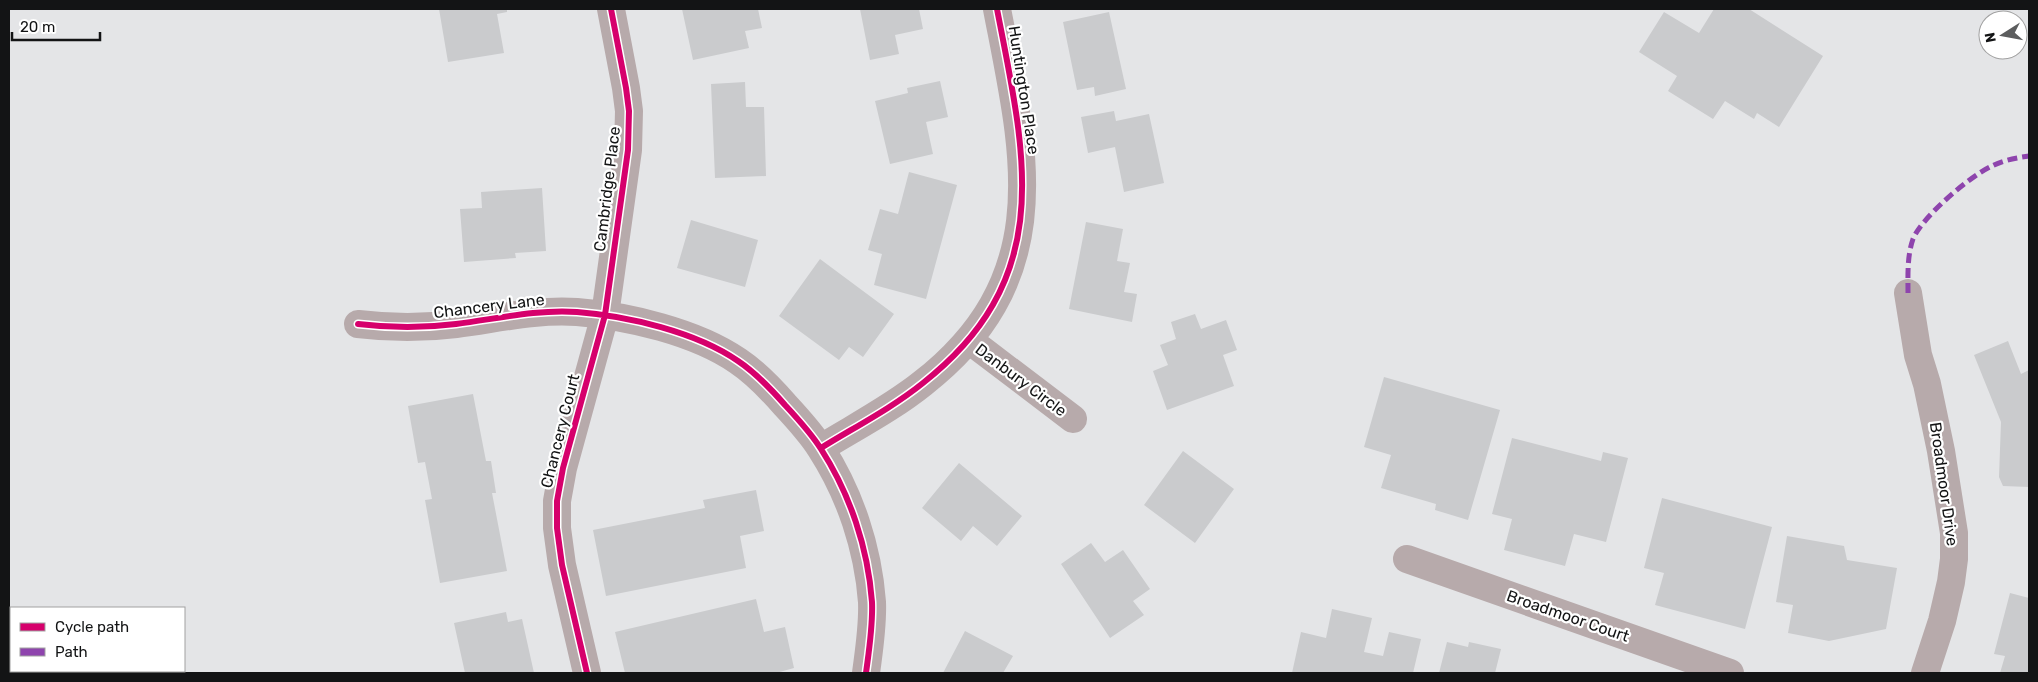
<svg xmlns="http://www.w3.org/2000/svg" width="2038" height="682" viewBox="0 0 2038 682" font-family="Rubik,sans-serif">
  <rect width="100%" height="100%" fill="#e4e5e7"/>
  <path fill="#cacbcd" d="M439,9H507V12L497,14L504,53L448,62Z
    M682,9H758L762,28L745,31L749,48L693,60Z
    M860,9H919L923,29L895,35L899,54L870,60Z
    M1714,9H1749L1823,56L1779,127L1757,113L1754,119L1725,101L1713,119L1668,91L1677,76L1639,52L1664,12L1699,33Z
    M1109,12L1126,89L1095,96L1094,87L1077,90L1063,22Z
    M940,81L948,117L926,122L933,154L890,164L875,101L908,93L907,88Z
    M745,82L746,107H764L766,176L715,178L711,84Z
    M1114,111L1116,121L1149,114L1164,183L1124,192L1115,147L1088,153L1081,117Z
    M909,172L957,185L926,299L874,285L882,254L868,250L880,209L898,214Z
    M542,188L546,251L515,253L516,258L464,262L460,209L482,208L481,192Z
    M691,220L758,240L745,287L677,268Z
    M1086,222L1123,229L1117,261L1130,263L1124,292L1137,294L1132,322L1069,309Z
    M820,259L894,314L863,357L849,347L839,360L779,316Z
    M1195,314L1201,329L1226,320L1237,350L1223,355L1234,386L1167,410L1153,371L1168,365L1160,345L1176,339L1171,322Z
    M2008,341L2021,374L2029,370V487L2003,486L1999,477L2001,422L1974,355Z
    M1384,377L1500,410L1468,520L1435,510L1436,504L1381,488L1391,455L1364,447Z
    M473,394L486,461H491L496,493H492L507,571L440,583L425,500L432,499L425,462L418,463L408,406Z
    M1512,438L1601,461L1603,452L1628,458L1606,542L1574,534L1565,566L1504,550L1512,519L1492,514Z
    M1183,451L1234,489L1195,543L1144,505Z
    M959,463L1022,516L997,546L973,526L961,541L922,508Z
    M756,490L764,531L740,536L746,568L606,596L593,530L705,508L703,500Z
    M1662,498L1772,527L1745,629L1655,605L1664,573L1644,568Z
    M1787,536L1844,546L1847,560L1897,568L1886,629L1829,641L1788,633L1793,605L1776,602Z
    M1091,543L1105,562L1123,550L1150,589L1133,601L1144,615L1110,638L1061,564Z
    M2010,593L2029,598V673H2000L2005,656L1994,654Z
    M756,599L764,632L785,627L794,668L776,673H625L615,632Z
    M1332,609L1372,618L1364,652L1383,656L1389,632L1421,639L1413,673H1292L1301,632L1326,638Z
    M506,612L508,622L522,619L534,673H465L454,623Z
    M965,631L1013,656L1003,673H943Z
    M1447,642L1468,647L1469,642L1501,649L1495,673H1439Z"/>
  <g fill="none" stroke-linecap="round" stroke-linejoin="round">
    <path stroke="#b7aaab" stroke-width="28" d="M1908,293L1918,355L1927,384L1941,451L1954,533V559L1951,582L1942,621L1925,673
      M358,324C391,328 424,328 456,324C496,319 537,309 577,312C628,316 696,332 738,361C756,373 771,389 785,405C798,419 811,433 821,449C850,494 868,548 872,602C873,626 869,650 866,673
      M969,340L1073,419
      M821,448C855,427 892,408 923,383C1058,277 1025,154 997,9
      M1407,559L1730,673
      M587,673L562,565L557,528V501L563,468L605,315L628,150L629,111L626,88L611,9"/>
    <path stroke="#8e44ad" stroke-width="5" stroke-dasharray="10 5" stroke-linecap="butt" d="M1908,293C1908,275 1907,256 1913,239C1922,217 1970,176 1992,166C2004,160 2016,158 2029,156"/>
    <defs>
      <path id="cycleway" d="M358,324C391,328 424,328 456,324C496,319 537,309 577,312C628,316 696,332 738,361C756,373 771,389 785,405C798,419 811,433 821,449C850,494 868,548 872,602C873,626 869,650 866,673
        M821,448C855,427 892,408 923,383C1058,277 1025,154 997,9
        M587,673L562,565L557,528V501L563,468L605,315L628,150L629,111L626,88L611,9"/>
    </defs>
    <use href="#cycleway" stroke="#fff" stroke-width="9"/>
    <use href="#cycleway" stroke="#d6006c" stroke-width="6"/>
  </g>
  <g text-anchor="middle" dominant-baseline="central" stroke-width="4.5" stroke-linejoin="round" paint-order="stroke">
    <g font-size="16" fill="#131415" stroke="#fff">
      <text transform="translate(1024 90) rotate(81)">Huntington Place</text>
      <text transform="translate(607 189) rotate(-83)">Cambridge Place</text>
      <text transform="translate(489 306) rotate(-7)">Chancery Lane</text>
      <text transform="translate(1021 380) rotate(37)">Danbury Circle</text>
      <text transform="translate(560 431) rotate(-76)">Chancery Court</text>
      <text transform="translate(1944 484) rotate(82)">Broadmoor Drive</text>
      <text transform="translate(1568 616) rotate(19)">Broadmoor Court</text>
    </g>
  </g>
  <rect width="2038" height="682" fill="none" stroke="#131415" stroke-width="20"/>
  <rect x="10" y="607" width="175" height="65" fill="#ffffff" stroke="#a1a1a1"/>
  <rect x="20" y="623" width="25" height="8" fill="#d6006c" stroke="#a1a1a1"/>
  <text x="55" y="632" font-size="15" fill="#131415">Cycle path</text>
  <rect x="20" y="648" width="25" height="8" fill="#8e44ad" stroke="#a1a1a1"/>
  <text x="55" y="657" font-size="15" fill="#131415">Path</text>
  <g transform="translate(2003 35) rotate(259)"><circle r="24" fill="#ffffff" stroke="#a1a1a1"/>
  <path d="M0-4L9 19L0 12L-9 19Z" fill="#5c5d5e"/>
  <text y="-8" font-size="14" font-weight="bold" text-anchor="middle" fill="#131415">N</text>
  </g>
  <path d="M12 32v8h88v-8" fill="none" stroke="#131415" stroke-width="2.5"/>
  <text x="20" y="32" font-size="15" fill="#131415" stroke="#ffffff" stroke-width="4" paint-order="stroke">20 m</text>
</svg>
